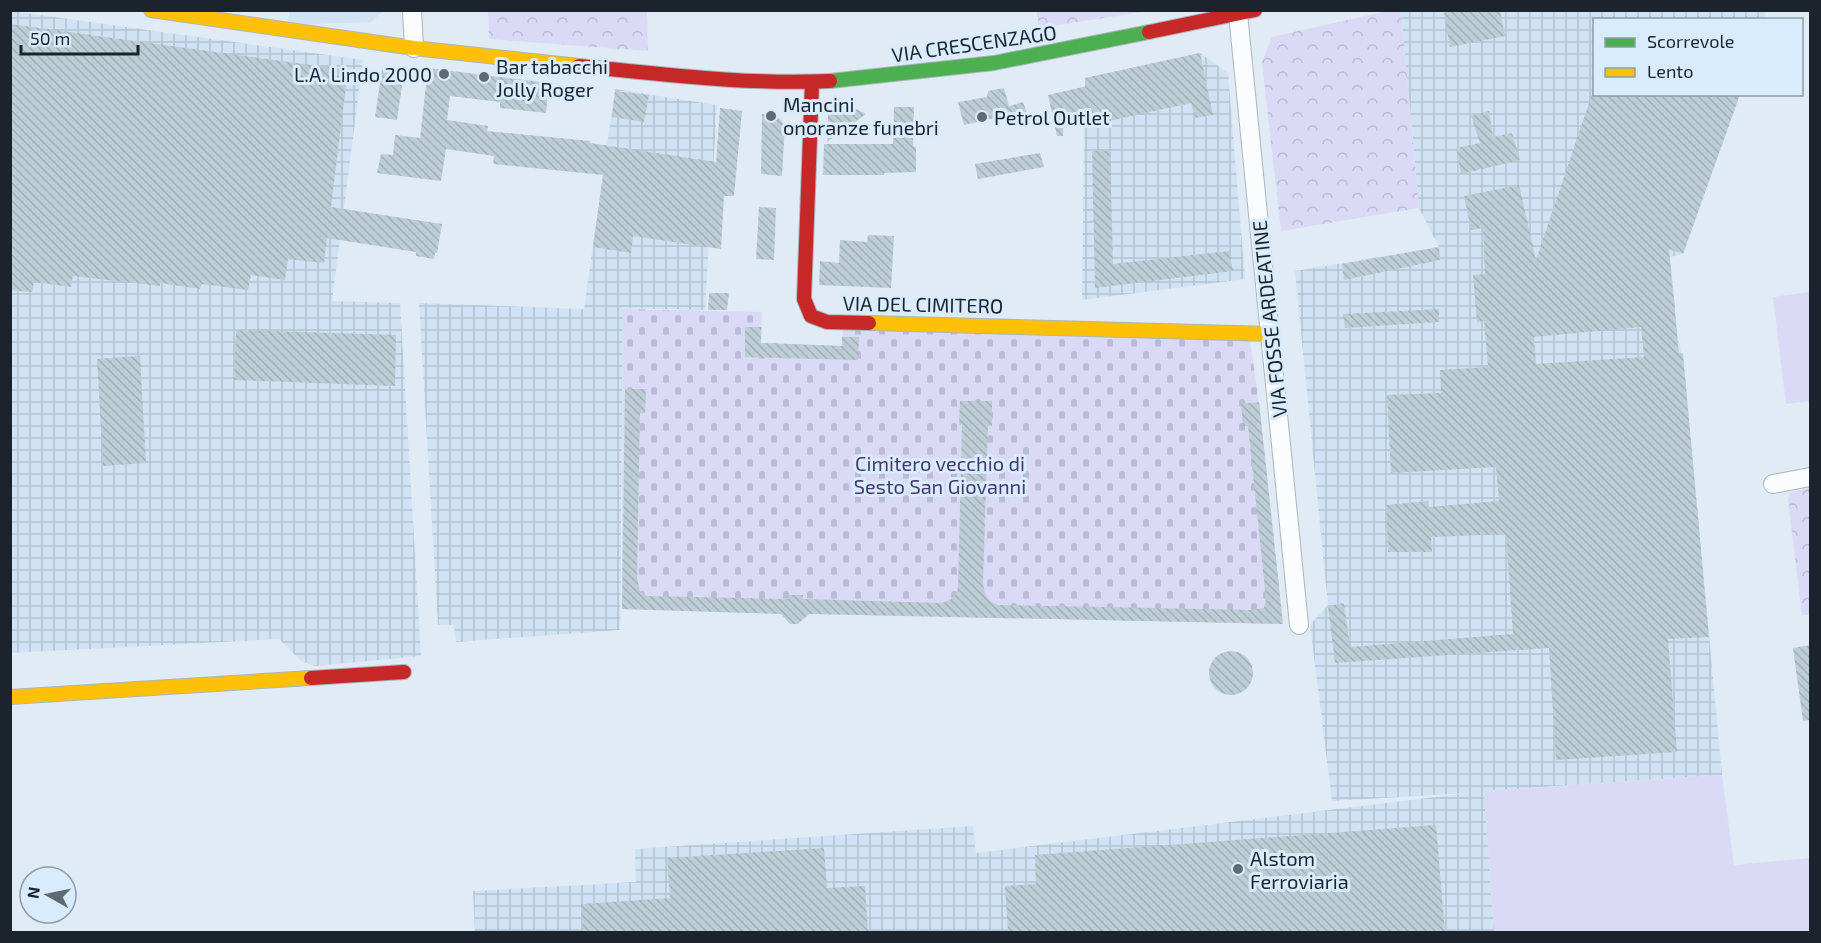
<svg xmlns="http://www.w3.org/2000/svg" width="1821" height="943" viewBox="0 0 1821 943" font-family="'Exo 2',sans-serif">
  <defs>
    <pattern id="industrial-grid" width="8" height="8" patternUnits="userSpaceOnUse" patternTransform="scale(1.5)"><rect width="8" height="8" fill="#d0e3f4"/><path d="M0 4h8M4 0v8" fill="none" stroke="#b2c3d1"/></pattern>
    <pattern id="forest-crowns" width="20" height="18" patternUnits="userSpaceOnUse" patternTransform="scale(1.5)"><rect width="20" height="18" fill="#dadaf7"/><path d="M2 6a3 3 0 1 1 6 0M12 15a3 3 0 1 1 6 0" fill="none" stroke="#babbd4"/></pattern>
    <pattern id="cemetery-stones" width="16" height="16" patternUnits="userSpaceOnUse" patternTransform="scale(1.5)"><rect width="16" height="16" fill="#dadaf7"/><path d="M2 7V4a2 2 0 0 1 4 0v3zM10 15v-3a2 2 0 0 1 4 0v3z" fill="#babbd4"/></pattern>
    <pattern id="building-back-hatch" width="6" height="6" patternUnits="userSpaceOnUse" patternTransform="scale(1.5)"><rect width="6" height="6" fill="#bdcdd5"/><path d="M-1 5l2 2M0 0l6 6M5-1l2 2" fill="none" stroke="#a2b0b7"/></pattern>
  </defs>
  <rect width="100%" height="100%" fill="#e0ebf6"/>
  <path fill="#d0e3f4" d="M289,11H383L371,22L288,25Z"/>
  <path fill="url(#industrial-grid)" d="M11,11L363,60L332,301L400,303L421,656L315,666L301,661L279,639L11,653Z
    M1401,11H1766L1764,19L1594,20V94L1740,95L1683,254L1670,257L1678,340L1683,355L1722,775L1484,791L1494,932H475L473,891L636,882L635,849L973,826L976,853L1468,793L1332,801L1310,625L1328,605L1295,271L1439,247L1419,208Z
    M1200,53L1228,73L1245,279L1082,300L1085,78Z
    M615,89L717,105L705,310L623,308L620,630L456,642L454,625H438L419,303L584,309Z"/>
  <path fill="#dadaf7" d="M1810,292V401L1786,404L1773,297Z
    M1722,775L1734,865L1810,858V932H1494L1484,791Z"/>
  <path fill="url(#forest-crowns)" d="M488,11H647L648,51L489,39Z
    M1036,11V10L1148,11L1040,28Z
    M1387,11H1401L1419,208L1281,231L1262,62L1272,37Z
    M1810,488V615H1802L1788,500L1789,493Z"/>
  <path fill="url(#cemetery-stones)" d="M623,309L762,312L761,343L842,346L843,329L1250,341L1259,402L1283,624L622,609Z"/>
  <path fill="url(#building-back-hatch)" fill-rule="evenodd" d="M1458,10H1500L1505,36L1450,47L1444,13Z
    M10,24L348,70L331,207L442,224L437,253H435L434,259L416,256V252L327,238L324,263L288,259L285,280L251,275L248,290L202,284L200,289L160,283V286L73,276L71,287L34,282L32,292L10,290Z
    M1200,53L1213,115L1195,118L1191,103L1095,124L1094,119L1063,126V136H1057L1048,95L1087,86L1085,78Z
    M428,68L549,83L546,113L500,108V102L450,96L447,120L488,126L487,131L590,141V143L716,162L720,108L742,111L734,196H724L721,249L633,236L631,253L593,247L603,175L493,164L494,156L446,149L441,181L377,173L381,154L393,155L395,135L420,138Z
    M382,69L404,72L397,120L375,117Z
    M1004,88L1009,106L1023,102L1029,119L1010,123L1009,115L964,125L958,102L987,97L988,91Z
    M615,91L649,95L644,122L612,117Z
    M1592,94H1740L1683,254L1669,249L1679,355H1683L1709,637L1668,639L1677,752L1556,760L1549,648L1335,663L1328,606L1344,603L1350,647L1513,634L1506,534L1431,537L1432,552H1388L1386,505L1428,501L1429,507L1499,501L1496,467L1391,473L1387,395L1441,393L1440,370L1488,367L1484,321L1477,322L1473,275L1485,274L1483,228L1471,230L1464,196L1519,185L1536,260ZM1641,327L1644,357L1536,364L1534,337Z
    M848,105L866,114L827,142L828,115L837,106Z
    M894,107H914L913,146L916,147V172L884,173V175H823L824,144H893Z
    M1489,111L1493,137L1512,133L1520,160L1461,174L1456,148L1480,143L1471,116Z
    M762,114L776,115L785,125L782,176L761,174Z
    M1092,151H1110L1113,264L1229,251L1233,271L1095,288Z
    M1040,153L1044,167L978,179L975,164Z
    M759,207L776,208L774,260L756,259Z
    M868,235L894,236L891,288L819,285L820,261L839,263L840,240L867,242Z
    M1439,247L1440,260L1344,280L1342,264Z
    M709,293H729L727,310H708Z
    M1439,309V322L1345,328L1343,314Z
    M745,327H761V343L842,346V337H859L858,360L745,357Z
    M236,330L396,335L395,386L234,380Z
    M140,356L146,463L103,466L97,359Z
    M625,389H646L645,413H640L637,578L640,592L647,596L789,599V595H803V599L941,603L950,600L955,596L958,588L962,425H959L960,401H992V426H988L983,583L985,594L990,601L998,605L1251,610L1264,608L1266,599L1248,426H1243L1241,404L1259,402L1283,624L809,614L798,624H790L781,614L622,609Z
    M1810,645V720L1803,721L1793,648Z
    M1209 673a22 22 0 1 1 44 0a22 22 0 1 1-44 0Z
    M1436,825L1445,933H1008L1005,886L1036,884L1035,855Z
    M824,848L827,888L865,886L868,933H583L581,904L670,898L667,858Z"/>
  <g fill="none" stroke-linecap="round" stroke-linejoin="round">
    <defs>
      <path id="street" d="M412,10L414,48
        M1238,14L1299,625
        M1773,484L1810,477"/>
      <path id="fast" d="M830,81L994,63L1149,32"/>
      <path id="slow" d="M151,10L414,48L579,66
        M869,323L1271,334
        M10,697L311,678"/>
      <path id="jam" d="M1149,32L1255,10
        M579,66C662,74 746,85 830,81
        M812,83L804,299L811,316L827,322L869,323
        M311,678L404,672"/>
    </defs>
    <use href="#street" stroke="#abb5bd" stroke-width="20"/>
    <use href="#fast" stroke="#abb5bd" stroke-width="16"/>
    <use href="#slow" stroke="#abb5bd" stroke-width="16"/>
    <use href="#jam" stroke="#abb5bd" stroke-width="16"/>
    <use href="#street" stroke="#fafcfe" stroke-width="18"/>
    <use href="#fast" stroke="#4caf50" stroke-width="14"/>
    <use href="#slow" stroke="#ffc107" stroke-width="14"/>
    <use href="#jam" stroke="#c62828" stroke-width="14"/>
  </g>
  <g fill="#606a73" stroke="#d8ecfe" stroke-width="2">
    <circle cx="444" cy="74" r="6"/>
    <circle cx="484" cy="77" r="6"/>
    <circle cx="771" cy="116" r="6"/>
    <circle cx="982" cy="117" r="6"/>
    <circle cx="1238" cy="869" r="6"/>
  </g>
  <g text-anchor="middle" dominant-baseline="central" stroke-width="6" stroke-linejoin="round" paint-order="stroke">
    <g font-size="20" fill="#1b242c" stroke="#d8ecfe">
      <text transform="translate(974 43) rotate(-8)">VIA CRESCENZAGO</text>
      <text transform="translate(923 304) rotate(1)">VIA DEL CIMITERO</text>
      <text transform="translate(1269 319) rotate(-96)">VIA FOSSE ARDEATINE</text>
    </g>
    <g font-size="20" fill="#1b242c" stroke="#d8ecfe" text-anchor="start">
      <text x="496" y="66">Bar tabacchi<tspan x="496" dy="23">Jolly Roger</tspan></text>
      <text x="432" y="74" text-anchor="end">L.A. Lindo 2000</text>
      <text x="783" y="104">Mancini<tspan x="783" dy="23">onoranze funebri</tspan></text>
      <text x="994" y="117">Petrol Outlet</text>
      <text x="1250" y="858">Alstom<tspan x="1250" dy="23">Ferroviaria</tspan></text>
    </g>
    <g font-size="20" fill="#47386f" stroke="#d8ecfe">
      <text x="940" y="463">Cimitero vecchio di<tspan x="940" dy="23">Sesto San Giovanni</tspan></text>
    </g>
  </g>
  <rect width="1821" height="943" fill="none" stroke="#1b242c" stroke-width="24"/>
  <rect x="1593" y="18" width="210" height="78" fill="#d8ecfe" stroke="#8c9caa" stroke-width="1.5"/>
  <rect x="1605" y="38" width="30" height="9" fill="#4caf50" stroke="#8c9caa" stroke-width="1.5"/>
  <text x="1647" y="48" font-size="18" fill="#1b242c">Scorrevole</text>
  <rect x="1605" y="68" width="30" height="9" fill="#ffc107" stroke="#8c9caa" stroke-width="1.5"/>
  <text x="1647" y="78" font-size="18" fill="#1b242c">Lento</text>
  <g transform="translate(48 895) rotate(279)"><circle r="28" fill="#d8ecfe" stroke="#8c9caa" stroke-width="1.5"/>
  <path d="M0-4.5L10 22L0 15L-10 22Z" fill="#606a73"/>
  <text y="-9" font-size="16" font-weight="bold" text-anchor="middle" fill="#1b242c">N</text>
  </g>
  <path d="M21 45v9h117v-9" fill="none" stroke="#1b242c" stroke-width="3"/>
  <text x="30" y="45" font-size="18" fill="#1b242c" stroke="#d8ecfe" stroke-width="4.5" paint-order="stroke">50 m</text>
</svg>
